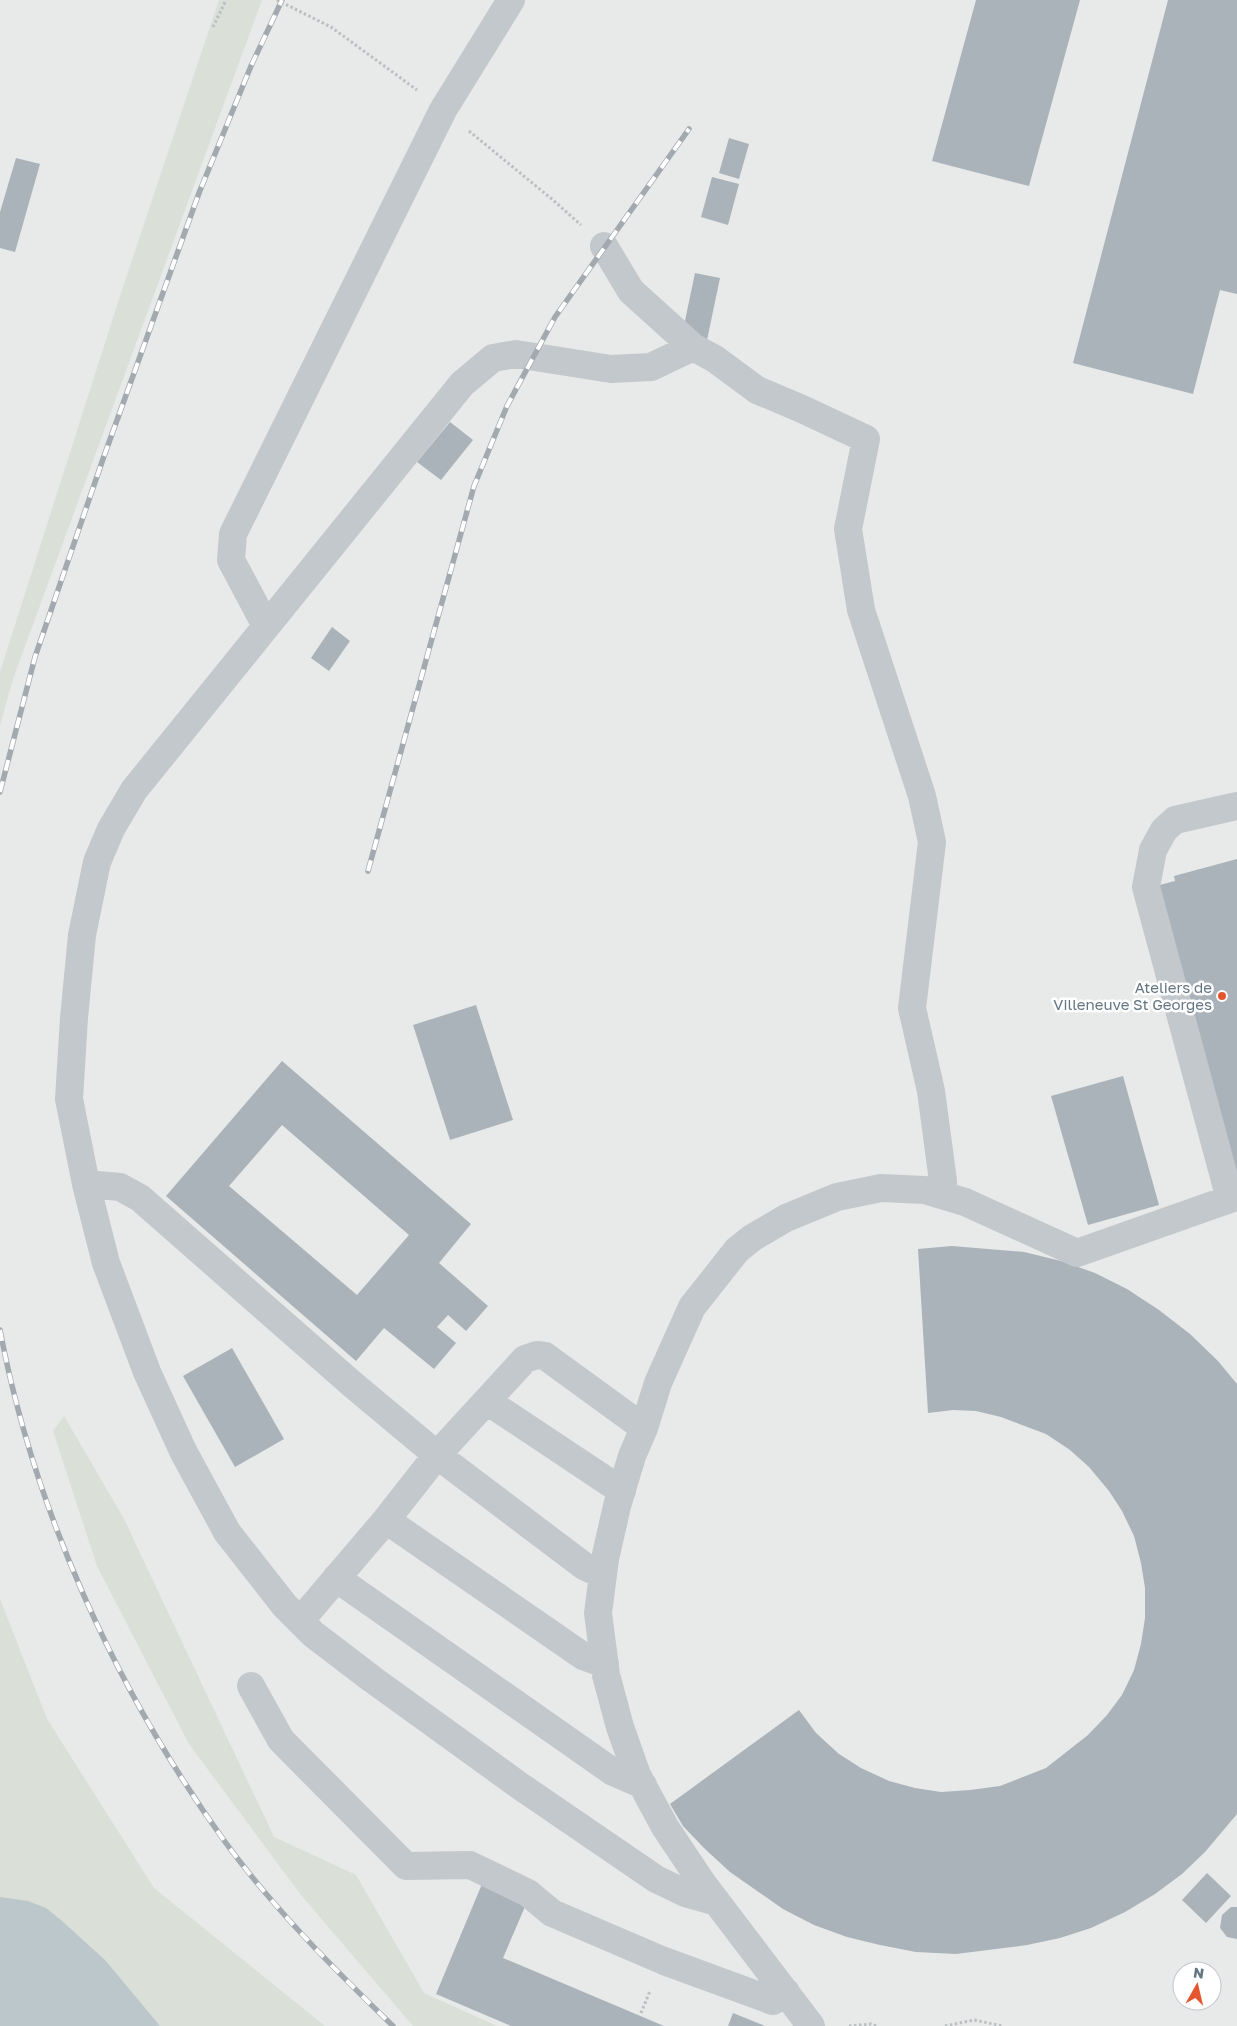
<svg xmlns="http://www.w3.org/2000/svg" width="1237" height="2026" viewBox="0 0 1237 2026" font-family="'Golos Text',sans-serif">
  <rect width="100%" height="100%" fill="#fafaf8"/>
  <path fill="#e8e9e9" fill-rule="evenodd" d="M0,0H1237V2026H0ZM1182,1971H1212V2001H1182Z"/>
  <path fill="#dadfd7" d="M219,0H262L13,679L0,725V672L120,296Z
    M64,1416L124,1519L274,1837L356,1875L424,1993L497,2026H413L301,1895L189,1744L97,1566L53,1431Z
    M0,1599L47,1719L154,1888L325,2026H160L0,1899Z"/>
  <path fill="#bbc7cb" d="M0,1897L28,1901L46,1908L62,1921L105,1960L160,2026H0Z"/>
  <path fill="#aab3b9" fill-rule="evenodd" d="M976,0H1080L1029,186L932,161Z
    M1168,0H1237V294L1220,290L1193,394L1073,363Z
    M729,138L749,144L739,179L719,173Z
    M16,158L40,164L15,252L0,248V212Z
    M712,177L739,184L728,225L701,217Z
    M695,273L720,278L707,340L682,335Z
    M450,422L473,440L441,480L417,462Z
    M332,627L350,641L329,671L311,658Z
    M1237,859V1201L1152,887L1175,881L1174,876Z
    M476,1005L513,1120L450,1140L413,1025Z
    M282,1061L471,1224L439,1263L488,1306L466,1331L448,1315L437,1327L456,1343L434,1369L384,1328L356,1361L166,1196ZM282,1125L409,1235L357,1295L229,1186Z
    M1123,1076L1159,1205L1088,1225L1051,1096Z
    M952,1246L1024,1252L1061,1261L1095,1273L1127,1289L1159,1310L1190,1334L1218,1361L1237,1384V1814L1205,1852L1182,1874L1155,1894L1125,1912L1091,1928L1060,1938L1027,1945L956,1954L916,1952L880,1945L847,1937L814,1925L783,1909L730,1872L704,1848L683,1826L670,1804L799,1710L816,1733L839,1754L861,1768L889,1781L915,1788L941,1792L970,1790L1000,1786L1046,1768L1088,1735L1107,1715L1122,1695L1134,1670L1141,1644L1145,1618V1588L1141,1563L1134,1536L1122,1511L1109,1491L1089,1467L1070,1450L1046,1434L1001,1417L976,1411L953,1410L928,1413L918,1249Z
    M232,1348L284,1439L235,1467L183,1376Z
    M1207,1873L1231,1896L1206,1923L1182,1900Z
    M482,1884L527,1902L503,1958L664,2026H511L436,1994Z
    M1231,1907H1237V1939L1227,1937L1220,1928L1222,1915Z
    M733,2013L765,2026H728Z"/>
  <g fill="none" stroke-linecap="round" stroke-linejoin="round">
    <path stroke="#bbbfc2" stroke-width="3" stroke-dasharray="2.5 2.5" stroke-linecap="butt" d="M277,0L331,27L417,90
      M213,27L226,0
      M469,131L553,200L581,225
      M641,2013L650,1991
      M849,2026L871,2024L877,2026
      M945,2026L974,2020L1003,2026"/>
    <path stroke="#c3c8cc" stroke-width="28" d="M604,246L631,291L693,347L715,359L757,390L802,409L866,439L848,529L861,610L922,796L932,842L912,1008L931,1091L943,1181V1195
      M693,347L651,367L611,369L516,354L493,358L462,384L134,790L111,829L97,862L82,935L74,1018L69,1099L86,1184L106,1263L147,1372L183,1451L227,1532L285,1606L313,1634L372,1679L520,1786L656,1879L685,1893L717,1902
      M266,626L231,560L233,534L443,110L511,0
      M86,1184L120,1187L140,1198L352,1384L437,1455L584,1566L603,1575
      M487,1401L622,1491
      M386,1520L583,1656L605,1664
      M336,1578L613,1772L643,1785
      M300,1621L386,1520L437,1455L525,1359L537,1355L545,1356L644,1428
      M251,1686L281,1740L406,1866L470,1865L528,1893L552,1913L664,1961L773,2001L786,1992
      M811,2026L703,1884L665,1827L637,1775L620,1727L606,1675L598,1613L605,1559L617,1506L632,1456L644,1428L658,1383L692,1307L737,1250L752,1238L786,1218L837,1197L881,1188L925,1190L965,1202L1077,1253L1230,1199L1146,887L1153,850L1164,830L1175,820L1237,806"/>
    <defs>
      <path id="rail" d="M0,792L35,657L103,459L199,193L251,66L282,0
        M368,871L474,486L507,406L555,317L689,129
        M0,1330C34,1510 116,1690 223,1839C272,1907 333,1968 393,2026"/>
    </defs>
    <use href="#rail" stroke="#a2aab0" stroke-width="5.5"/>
    <use href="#rail" stroke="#fff" stroke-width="4" stroke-dasharray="11" stroke-linecap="butt"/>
  </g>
  <circle fill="#e4572e" stroke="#fff" stroke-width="2" cx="1222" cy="996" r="5"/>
  <g text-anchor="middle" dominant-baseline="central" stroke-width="5" stroke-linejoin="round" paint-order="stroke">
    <g font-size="15" fill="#657683" stroke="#fff" text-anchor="end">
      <text x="1212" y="987">Ateliers de<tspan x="1212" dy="17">Villeneuve St Georges</tspan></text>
    </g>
  </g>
  <g transform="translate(1197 1986) rotate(8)"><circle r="24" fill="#ffffff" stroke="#c1c8cd"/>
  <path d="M0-4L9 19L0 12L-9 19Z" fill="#e4572e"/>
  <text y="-8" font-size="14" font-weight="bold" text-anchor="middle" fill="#657683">N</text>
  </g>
</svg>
